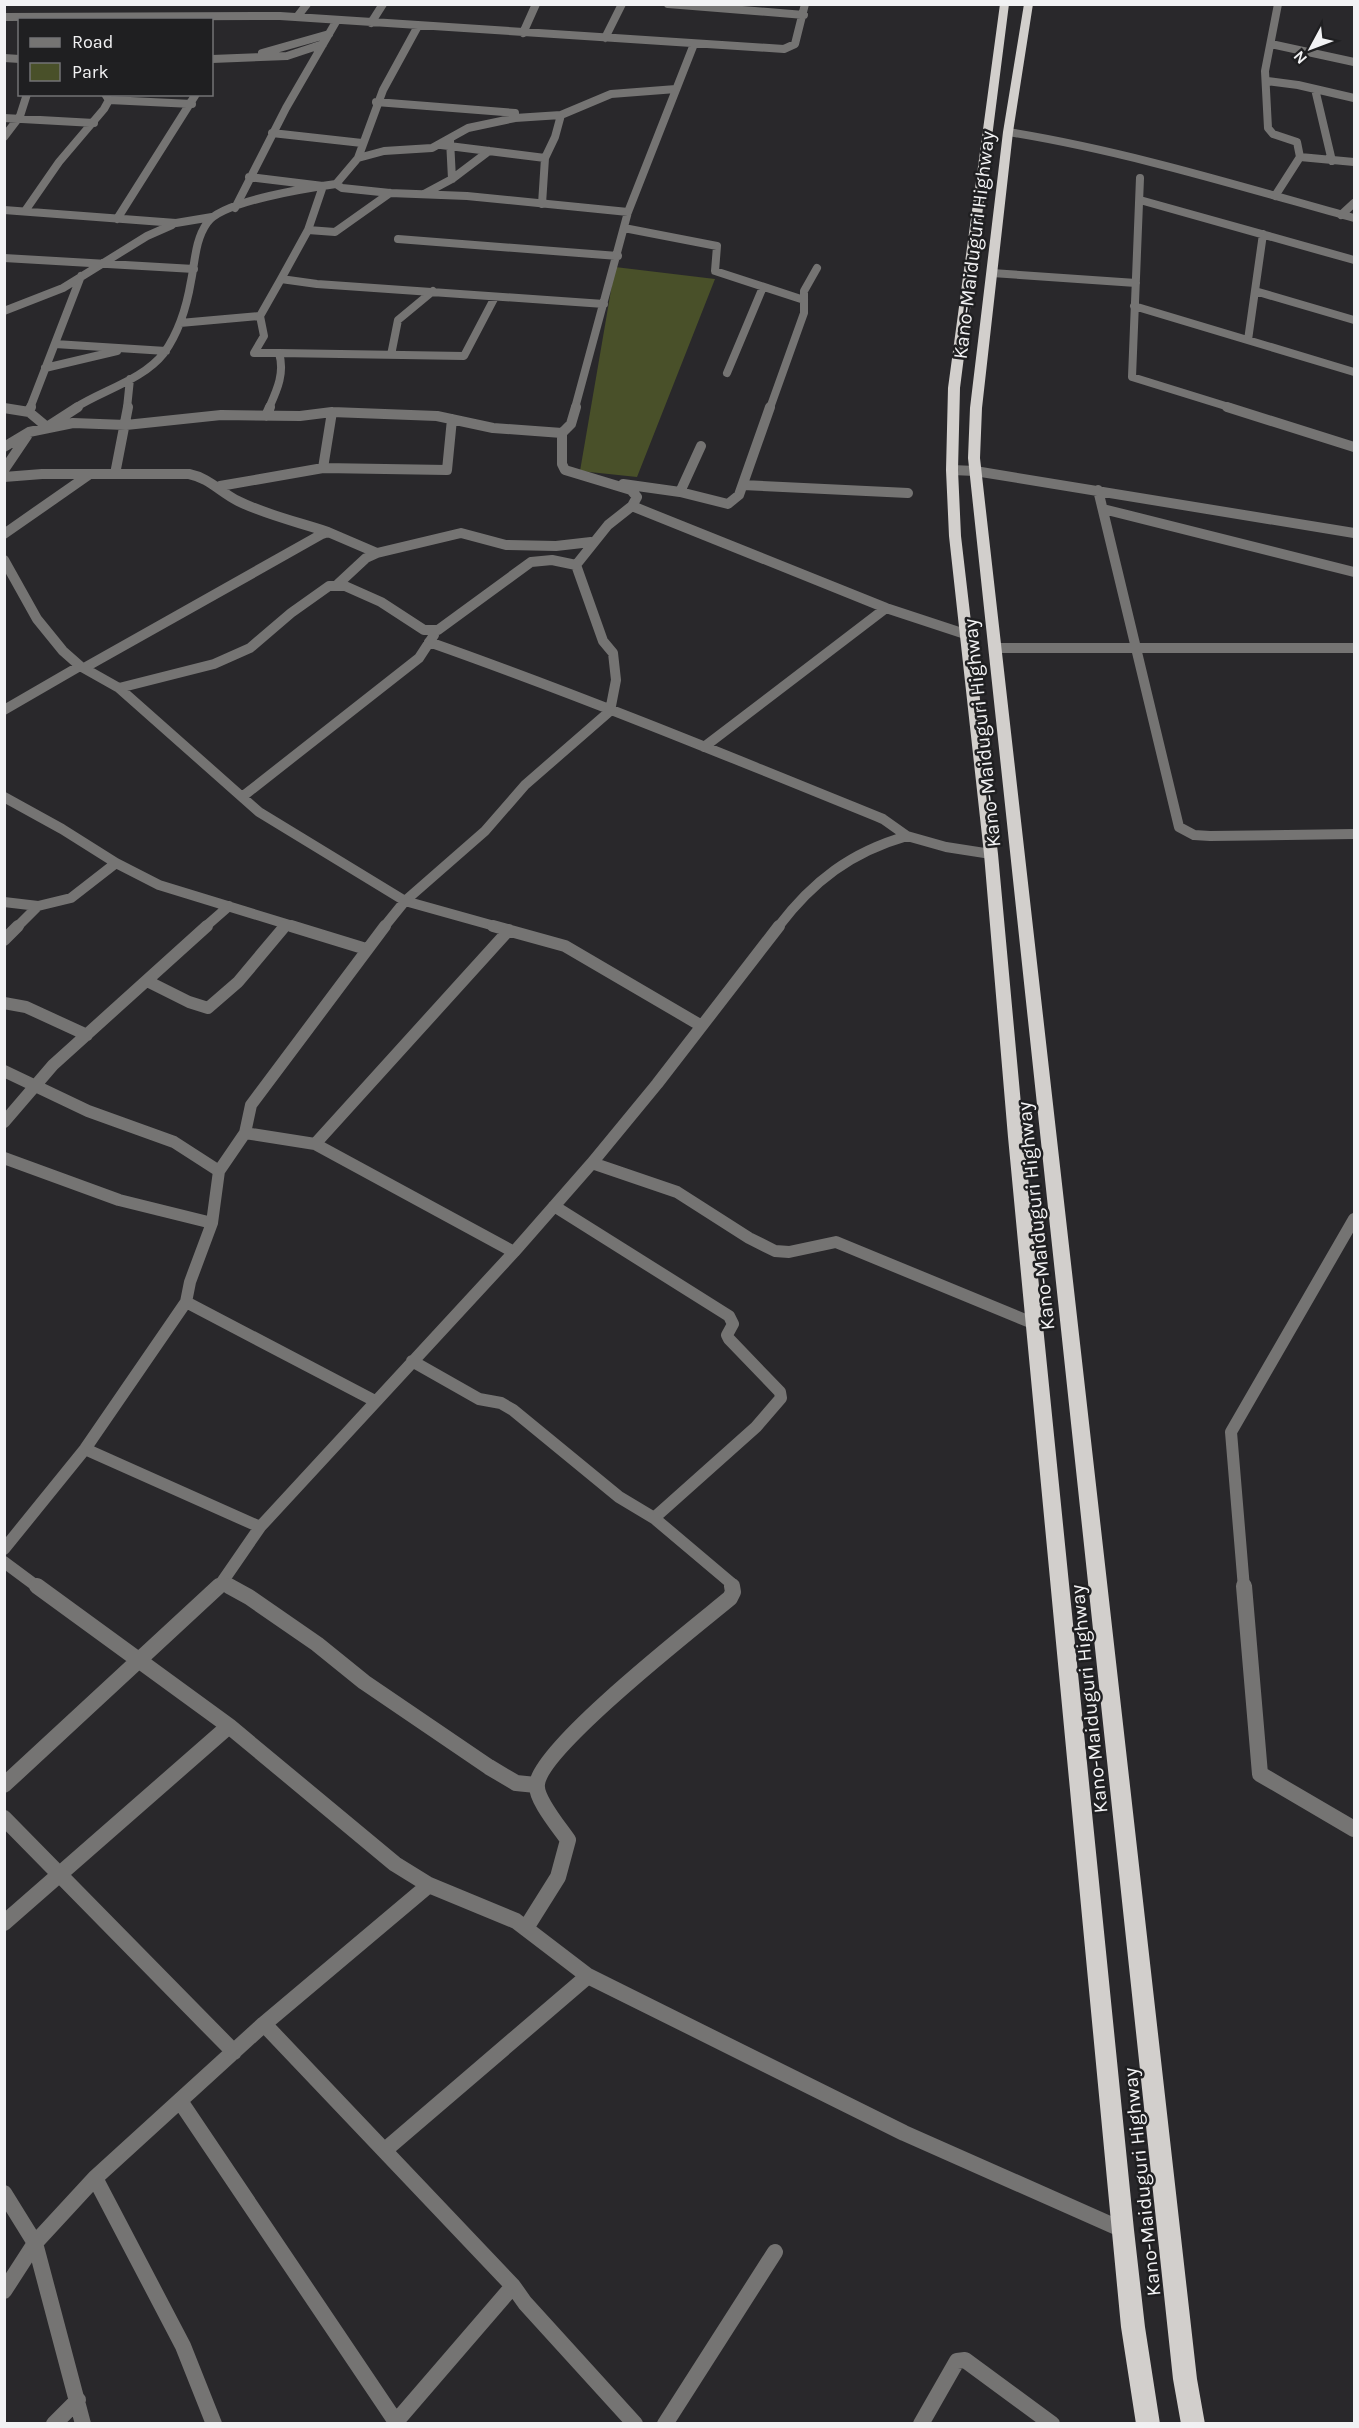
<svg xmlns="http://www.w3.org/2000/svg" width="1359" height="2428" viewBox="0 0 1359 2428" font-family="Karla,sans-serif">
  <rect width="100%" height="100%" fill="#29282b"/>
  <path fill="#495029" d="M615,267L715,279L637,477L580,471Z"/>
  <g fill="none" stroke-linecap="round" stroke-linejoin="round">
    <path stroke="#757473" stroke-width="8" d="M668,4L804,15
      M4,17L280,16L784,49L795,44L805,4
      M297,17L307,4
      M371,23L383,4
      M523,33L536,4
      M605,38L622,4
      M1271,44L1354,62
      M262,53L329,34
      M4,58L20,59
      M212,59L287,56L323,44
      M1267,81L1298,85L1354,98
      M1315,89L1332,161
      M109,100L192,104
      M376,102L515,113
      M4,118L94,123
      M1008,132C1126,151 1239,186 1354,218
      M272,133L362,143
      M4,137L20,116L27,94
      M450,140L452,179
      M441,145L545,158L542,204
      M1300,157L1354,162
      M358,158L383,90L418,26
      M545,158L555,137L561,115
      M249,177L323,186L308,230
      M1140,178L1132,377L1232,408
      M424,194L452,179L489,151
      M1275,196L1300,157L1297,142L1273,134L1268,128L1265,71L1278,4
      M1140,200L1354,260
      M235,208L286,108L337,20
      M4,210L176,223L212,217
      M25,211L59,162L104,109L109,100L105,94
      M628,212L467,196L390,193L342,188L336,184L358,158L384,151L432,148L468,128L515,118L561,115L611,94L676,89
      M1341,215L1354,203
      M117,219L196,94
      M624,228L717,246L715,271L804,300
      M398,239L618,256
      M4,258L194,269
      M992,273L1136,283
      M281,279L308,230L335,232L390,193
      M1255,291L1354,320
      M1134,306L1354,372
      M4,311L63,288L147,236L172,225
      M180,323L260,316
      M1248,340L1263,234
      M55,344L166,351
      M279,353L464,356L495,297
      M391,355L398,320L433,291
      M45,368L117,351
      M727,373L763,287
      M4,408H6
      M30,408L81,276
      M75,408C103,390 143,380 164,353C179,332 187,305 191,281C195,262 195,240 207,223C222,201 308,188 336,184
      M127,408L130,379
      M269,408C277,390 285,373 279,353H254L264,336L260,316L281,279L317,284L604,304
      M575,408L628,212L694,44
      M770,408L804,313V291L817,268"/>
    <path stroke="#757473" stroke-width="10" d="M576,407L571,424L562,433V464L565,470L631,490L637,497L632,506
      M1227,407L1354,447
      M4,408L29,412L47,427L78,407
      M29,412L31,407
      M266,416L270,407
      M4,447L29,432L73,423L126,425L221,415L300,416L332,412L437,416L493,428L562,433
      M323,468L447,470L452,419
      M4,470L27,436
      M952,470L975,471L1354,533
      M115,474L128,407
      M4,477L42,474H189C209,478 220,492 238,501C266,515 298,522 328,532
      M623,484L680,492L701,446
      M743,485L908,493
      M220,486L323,468L332,412
      M1098,490L1179,827L1194,835L1210,836L1354,834
      M680,492L728,504L739,495L770,407
      M1103,509L1354,572
      M4,534L90,474
      M4,560L37,619L63,651L80,666L119,688L259,812L405,901L498,927
      M576,565L608,525L632,506L886,608L965,634
      M338,584L366,558L377,553L461,533L506,545L556,546L591,542
      M429,642C582,696 733,758 883,819L907,836L946,847L991,854
      M994,648H1354
      M84,668L322,534L328,532L377,553
      M119,688L214,664L250,648L291,613L329,586H345L381,602L424,630H438L531,562L552,560L576,565
      M4,710L80,666
      M704,747L886,608
      M4,797L62,829L116,863L159,885L296,927
      M242,797L419,658L434,635
      M4,902L38,906L71,898L116,863
      M17,927L38,906
      M205,927L229,906
      M283,927L286,924
      M384,927L405,901L485,831L525,785L610,711L616,680L613,653L603,641L576,565
      M778,927C813,881 851,852 907,836"/>
    <path stroke="#757473" stroke-width="12" d="M291,926L366,949
      M493,926L565,946L700,1025
      M4,940L18,926
      M147,981L189,1002L208,1008L238,982L285,926
      M4,1003L26,1007L87,1035
      M4,1071L88,1111L174,1142L219,1171
      M4,1122L53,1065L207,926
      M245,1133L315,1144L514,1252
      M315,1144L509,930
      M4,1158L119,1200L212,1223
      M592,1163L677,1192L749,1238L775,1251L789,1252L836,1242L1035,1324
      M554,1206L729,1316L733,1324L727,1335L729,1339L780,1392L781,1398L756,1427L654,1518
      M186,1302L375,1401
      M412,1361L479,1399L501,1403L513,1410L619,1497L654,1518L731,1583L732,1588
      M85,1449L260,1527
      M4,1549L85,1449L186,1302L190,1282L212,1223L219,1171L245,1133L251,1105L385,926
      M4,1562L39,1588
      M223,1583L232,1588
      M218,1588L260,1527L514,1252L592,1163L657,1084L779,926
      M1244,1588L1231,1432L1354,1219"/>
    <path stroke="#757473" stroke-width="16" d="M37,1586L229,1726L395,1864L429,1885L516,1921L588,1976L904,2133L1123,2230
      M229,1586L249,1597L317,1644L364,1682L489,1767L516,1783L536,1785
      M1244,1586L1260,1774L1354,1829
      M4,1785L219,1586
      M4,1818L234,2052
      M4,1923L229,1726
      M526,1928L558,1877L568,1840C560,1828 535,1799 537,1784C541,1747 695,1627 730,1598L733,1592L732,1586
      M264,2024L513,2286L525,2303L635,2424
      M180,2101L396,2422
      M385,2150L588,1976
      M95,2178L183,2346L214,2424
      M4,2193L35,2243L83,2424
      M4,2291L35,2243L95,2178L264,2024L429,1885
      M54,2424L78,2400
      M394,2424L513,2286
      M665,2424L775,2252
      M921,2424L957,2361L965,2360L1052,2424"/>
    <path fill="#d2cfcc" fill-rule="evenodd" d="M1000,4H1009L960,388L958,470L961,536L998,854L1024,1137L1134,2230L1145,2327L1160,2424H1136L1121,2327L1008,1137L984,854L949,536L946,470L948,388Z
      M1024,4H1033L1013,132L982,408L980,458L1197,2379L1205,2424H1181L1173,2379L968,458L970,408L1003,132Z"/>
  </g>
  <g text-anchor="middle" dominant-baseline="central" stroke-width="5" stroke-linejoin="round" paint-order="stroke">
    <g font-size="20" fill="#f2f2f4" stroke="#1f1f21">
      <text transform="translate(974 245) rotate(-83)">Kano-Maiduguri Highway</text>
      <text transform="translate(982 733) rotate(-96)">Kano-Maiduguri Highway</text>
      <text transform="translate(1036 1216) rotate(-96)">Kano-Maiduguri Highway</text>
      <text transform="translate(1089 1699) rotate(-96)">Kano-Maiduguri Highway</text>
      <text transform="translate(1142 2182) rotate(-96)">Kano-Maiduguri Highway</text>
    </g>
  </g>
  <rect width="1359" height="2428" fill="none" stroke="#f2f2f4" stroke-width="12"/>
  <rect x="18" y="18" width="195" height="78" fill="#1f1f21" stroke="#737375" stroke-width="1.5"/>
  <rect x="30" y="38" width="30" height="9" fill="#757473" stroke="#737375" stroke-width="1.5"/>
  <text x="72" y="48" font-size="18" fill="#f2f2f4">Road</text>
  <rect x="30" y="63" width="30" height="18" fill="#495029" stroke="#737375" stroke-width="1.5"/>
  <text x="72" y="78" font-size="18" fill="#f2f2f4">Park</text>
  <g transform="translate(1311 48) rotate(229)" stroke="#1f1f21" stroke-width="4.5" paint-order="stroke">
  <path d="M0-4.5L10 22L0 15L-10 22Z" fill="#f2f2f4"/>
  <text y="-9" font-size="16" font-weight="bold" text-anchor="middle" fill="#f2f2f4">N</text>
  </g>
</svg>
